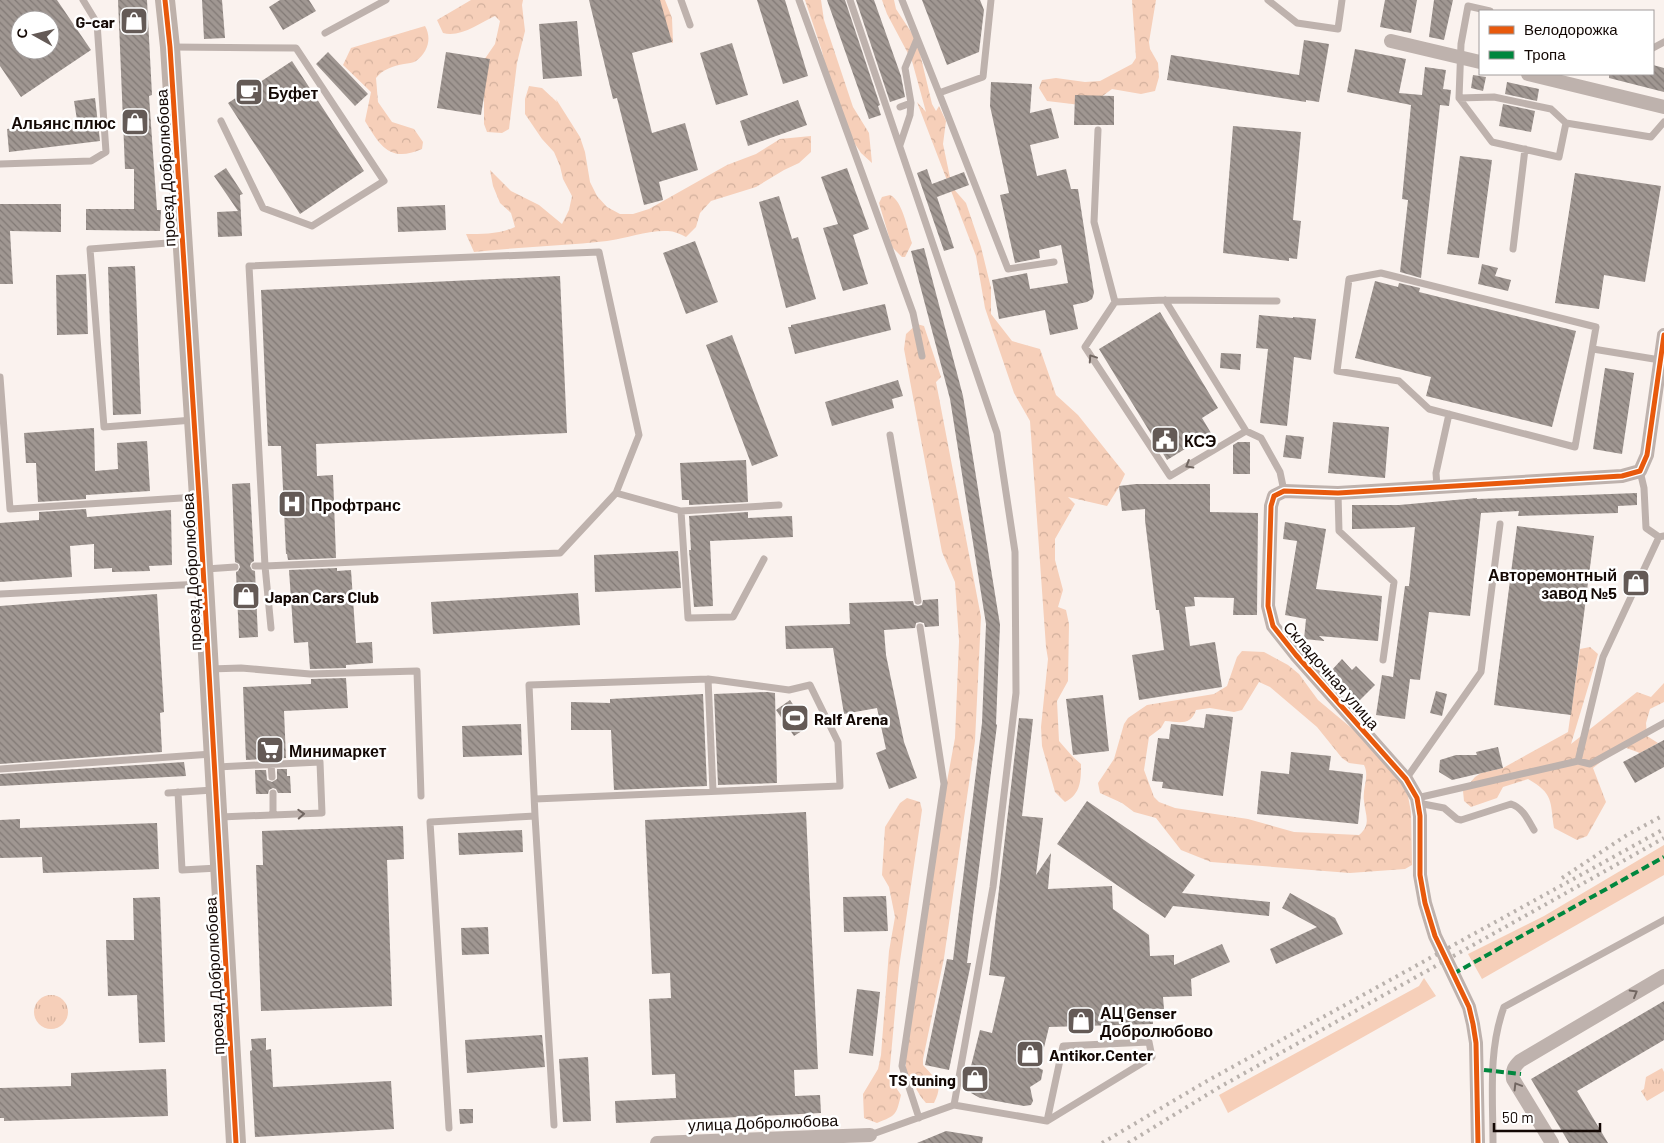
<svg xmlns="http://www.w3.org/2000/svg" width="1664" height="1143" viewBox="0 0 1664 1143" font-family="Barlow,sans-serif">
  <defs>
    <pattern id="forest-crowns" width="20" height="18" patternUnits="userSpaceOnUse" patternTransform="scale(1.25)"><rect width="20" height="18" fill="#f6cfb9"/><path d="M2 6a3 3 0 1 1 6 0M12 15a3 3 0 1 1 6 0" fill="none" stroke="#d2b09d"/></pattern>
    <pattern id="park-tufts" width="24" height="20" patternUnits="userSpaceOnUse" patternTransform="scale(1.25)"><rect width="24" height="20" fill="#f6cfb9"/><path d="M3 7l-1-3M5 7V3M7 7l1-3M15 17l-1-3M17 17v-4M19 17l1-3" fill="none" stroke="#d2b09d"/></pattern>
    <pattern id="building-back-hatch" width="6" height="6" patternUnits="userSpaceOnUse" patternTransform="scale(1.25)"><rect width="6" height="6" fill="#a09792"/><path d="M-1 5l2 2M0 0l6 6M5-1l2 2" fill="none" stroke="#817975"/></pattern>
  </defs>
  <rect width="100%" height="100%" fill="#faf2ee"/>
  <path fill="#f6cfb9" d="M1664,845V875L1482,979L1468,954L1544,916Z
    M1424,978L1436,996L1228,1113L1219,1095L1419,986Z"/>
  <path fill="url(#forest-crowns)" fill-rule="evenodd" d="M471,0H523L522,5L525,31L517,63L509,129L502,133L487,132L484,124V99L481,85L482,63L495,44L500,21L495,16C480,23 460,38 443,33L437,20Z
    M654,0H665L672,18L673,43L666,40Z
    M805,0H821L824,20L853,107L869,133L872,163L861,153L853,141L827,75L822,51Z
    M882,0H894L896,9L917,41L932,104L936,111L939,106L946,121L943,144L952,187L966,203L981,247L991,288V314L1012,341L1040,349L1056,395L1078,415L1125,474L1119,487L1107,506L1068,497L1075,504L1055,539V560L1063,590L1058,607L1066,610L1069,624L1068,681L1057,701L1059,741L1073,757L1081,764C1081,780 1081,794 1065,802L1055,792L1042,746L1041,727L1048,659L1046,647L1030,421L1014,393L985,308L976,256L917,102L926,112L912,61L887,14Z
    M1132,0H1156L1149,42L1150,49L1158,63L1159,77L1155,91L1141,94L1112,89L1089,106L1047,101L1039,88L1042,80L1056,78L1085,82L1100,81L1132,64L1136,58Z
    M425,26C432,38 428,52 416,61C413,63 408,63 404,64C393,66 383,69 376,78L378,102L392,122L414,129L423,142L422,149C390,163 380,146 365,121L371,92L343,65L351,48Z
    M529,86L542,88L557,102L556,99L580,137L585,152L590,182L597,196L607,207L620,214H633L649,209L727,165L756,154L780,139L811,136V152L799,163L784,170L756,187L711,201L700,213L696,227L686,237C680,234 674,231 668,231C647,230 628,238 607,241C563,246 519,247 474,252L466,234C483,234 499,234 515,227L511,213L500,203L493,186L490,170L511,191L539,205L562,224L569,210L572,196L563,179L560,166L554,152L542,139L525,114V99Z
    M890,195C903,201 907,229 912,243L905,257H902L892,247L879,203L882,197Z
    M917,324L924,326L941,377L936,382L981,617L975,741L944,958L923,1059V1065C936,1080 944,1083 934,1103H926L921,1097L906,1072V1058L936,841L955,738L959,641L955,582L942,552L904,349L906,334Z
    M1590,647L1598,654L1571,744L1637,692L1651,697L1664,683V702L1650,709L1646,723L1647,736L1658,743L1640,753L1621,746L1593,768L1606,802L1587,836L1577,840L1554,828C1550,801 1554,794 1528,779L1503,787L1497,798L1471,807L1464,801L1463,791L1475,777L1481,773L1503,768L1568,732L1580,649Z
    M1242,651L1264,652L1288,665L1299,674L1318,700L1355,731L1401,783L1408,796L1411,812L1412,865L1405,869L1350,873L1211,862L1181,850L1156,818L1134,812L1122,803L1100,793L1098,783L1114,759L1124,724L1128,718L1147,705L1214,694L1227,686L1237,657ZM1259,682L1270,687L1317,727L1342,758L1349,763L1364,765C1370,777 1362,788 1364,801C1365,815 1372,824 1359,835L1294,832L1248,819L1175,808L1159,802L1154,797L1144,770L1149,737L1161,728L1165,721C1179,722 1191,726 1196,710L1210,708L1234,712L1242,710Z
    M907,798L920,802L922,810L899,968L889,1077L901,1095C896,1115 897,1115 877,1123L864,1118L863,1094L878,1069L881,1055L889,951L895,917L889,887L882,875L885,827L900,803Z"/>
  <path fill="url(#park-tufts)" d="M34 1012a17 17 0 1 1 34 0a17 17 0 1 1-34 0Z
    M1662,1068L1664,1072V1091L1647,1101L1641,1091L1644,1089L1646,1077Z"/>
  <path fill="url(#building-back-hatch)" fill-rule="evenodd" d="M0,0H57L91,50L21,97L0,66ZM20,20H50V50H20Z
    M118,0H147L152,95L149,96L157,210H161L160,231L86,230V209H134V169H125Z
    M202,0H222L225,38L204,39Z
    M280,0H309L316,11L283,30L269,7Z
    M589,0H660L672,42L632,53L652,133L685,123L698,170L659,182L663,200L644,205L617,98L613,99Z
    M757,0H785L808,76L783,84Z
    M827,0H845L880,105L878,106L881,115L869,119Z
    M856,0H874L901,76L905,97L890,102Z
    M922,0H980L984,10L979,52L947,65Z
    M1385,0H1417L1411,33L1380,27Z
    M1434,0H1453L1444,40L1429,37Z
    M577,21L582,76L543,79L539,24Z
    M1304,40L1329,44L1319,102L1306,100V102L1167,80L1171,55L1299,75Z
    M732,43L748,95L716,105L700,53Z
    M1355,49L1406,59L1399,93L1422,95L1425,67L1446,70L1443,89L1451,90L1449,106L1440,105L1421,278L1400,272L1408,200L1402,199L1411,105L1347,92Z
    M328,52L368,94L355,106L316,64Z
    M446,52L490,59L481,115L437,108Z
    M292,61L364,171L300,214L228,103Z
    M1653,65L1664,68V92L1609,78V74H1653Z
    M1473,75L1486,77L1483,91L1471,88Z
    M991,82L1032,84L1030,113L1051,108L1059,138L1030,145L1037,176L1066,169L1071,189H1078L1094,293L1092,299L1087,302L1073,305L1078,329L1050,335L1045,310L999,319L992,280L1027,273L1030,289L1068,283L1061,245L1039,250L1040,258L1015,263L1000,195L1009,193L990,106Z
    M1507,82L1539,89L1537,101L1505,94Z
    M1075,95L1114,96V125H1074Z
    M95,98L100,141L9,152L7,129L77,120L74,101Z
    M798,100L807,125L748,146L740,121Z
    M1503,104L1535,111L1531,132L1499,126Z
    M1233,126L1301,132L1293,220L1301,221L1297,259L1289,258V261L1223,253Z
    M1460,156L1492,160L1479,258L1447,254Z
    M226,168L243,194L240,195L242,236L218,237L217,212L238,211L214,176Z
    M847,168L869,229L853,235L868,284L843,291L823,228L838,224L821,177Z
    M927,169L932,184L964,172L969,185L937,197L954,248L944,251L917,173Z
    M1575,173L1661,186L1645,282L1604,275L1599,309L1555,303Z
    M779,196L792,239L798,237L816,299L786,308L759,202Z
    M0,204H61V232L10,231L13,284H0Z
    M445,205L446,230L398,232L397,207Z
    M695,241L718,302L686,314L663,253Z
    M924,248L963,396L1000,625L996,724L997,725L967,963H971L949,1070L925,1065L947,959L953,960L982,723L986,624L950,399L911,251Z
    M1482,264L1498,268L1495,276L1511,280L1508,291L1478,284Z
    M135,266L141,414L113,415L108,267Z
    M86,274L88,334L57,335L56,275Z
    M560,276L567,433L316,444L317,476L333,475L336,558L288,560L287,554H286L281,446H268L261,290Z
    M1375,281L1398,287L1399,283L1420,288L1419,292L1576,331L1552,427L1426,396L1431,377L1355,358Z
    M885,304L891,330L795,354L788,327H791V325Z
    M1160,312L1218,408L1202,418L1211,433L1167,460L1099,349Z
    M1259,315L1293,318V317L1316,319L1311,360L1294,357L1287,426L1260,423L1268,349L1256,348Z
    M732,335L778,456L752,466L706,345Z
    M1221,353L1241,354L1240,370L1220,368Z
    M1605,368L1634,373L1622,454L1593,449Z
    M898,380L903,396L892,399L894,408L832,426L825,402Z
    M1333,422L1389,427L1385,478L1328,473Z
    M94,428L95,471L118,469L117,443L147,441L150,491L86,495V499L38,502L36,463H26L24,433Z
    M1286,435L1304,437L1301,459L1283,457Z
    M1238,442H1250V474H1233V445Z
    M746,460L748,502L689,505V500H682L680,463Z
    M250,483L254,561L251,563L250,566L252,570L255,571L258,637L239,638L236,572L238,571L240,567L239,564L235,562L232,484Z
    M1136,484H1210V512L1258,513L1257,615H1233L1234,598L1194,597L1195,606L1185,607L1190,646L1215,642L1222,687L1139,700L1132,655L1164,650L1159,610H1156L1145,520V509L1122,511L1119,486Z
    M1637,493V505L1618,506V513L1518,516L1519,511L1481,513L1470,616L1429,612L1420,680L1410,679L1405,719L1376,715L1382,675L1393,677L1405,586H1409L1415,527L1399,528L1352,529V505H1399L1477,498V499Z
    M86,509L87,517L171,510L172,565L149,566L150,571L112,572V568L94,569V544L70,546L72,577L0,582V523L39,520V512Z
    M748,512V518L792,516L793,537L710,541L713,606L694,607L689,550H691L689,516Z
    M1285,522L1326,529L1316,589L1382,596L1378,641L1319,636L1325,641L1304,639L1306,619L1285,615L1297,541L1283,539Z
    M1517,526L1594,536L1571,715L1494,705Z
    M678,551L681,588L595,592L594,555Z
    M337,568V571L351,570L356,643L372,642L373,663L346,665V668L310,669L308,642L294,643L289,570Z
    M578,593L580,625L433,634L431,602Z
    M157,594L164,712L160,713L162,752L0,764V606Z
    M938,599L939,626L925,627L924,623L920,622L916,623L915,628L884,630L886,655L904,742L917,778L889,789L876,753L886,749L877,708L844,714L833,648L786,649L785,626L850,624L849,603L913,601L914,605L918,606L922,605L923,600Z
    M1342,659L1352,670L1356,666L1375,685L1358,702L1339,683L1341,681L1331,671Z
    M346,678L348,708L284,711L286,758L246,760L243,687L311,684V679Z
    M1436,691L1447,694L1442,716L1430,713Z
    M767,692L775,693L777,783L718,785L714,694Z
    M703,694L707,786L614,790L611,730H571V702L610,703V699Z
    M1103,695L1109,751L1073,755L1066,699Z
    M790,700L808,727L794,736L776,710Z
    M1206,714L1233,717L1223,796L1162,788L1163,782L1152,781L1158,738L1169,739L1171,724L1204,728Z
    M1019,718L1033,719L1022,816L1043,818L1036,875L1051,853L1048,889L1112,886L1113,909L1149,935L1150,956L1174,955V965L1222,944L1230,962L1191,979L1192,996L1163,997L1164,1009H1153V1024L1049,1027L1039,1068L1043,1070L1041,1080L1030,1087L1033,1101L1031,1105L1024,1106L980,1098L971,1093L972,1087L968,1086L969,1074L980,1030L992,1033L1005,977L989,975Z
    M521,724L522,755L463,757L462,726Z
    M1664,740V767L1635,783L1623,762Z
    M1498,747L1503,768L1452,780L1439,772L1440,760L1456,755H1477L1476,752Z
    M1291,752L1331,756L1329,770L1363,774L1358,824L1257,814L1261,771L1289,774Z
    M184,762L186,776L0,786V774Z
    M277,769H287V776H290L291,793H278L276,789L273,788L269,790L268,794H256L255,770H266L267,780L272,782L277,779Z
    M1087,801L1195,875L1182,893L1270,902L1269,916L1173,906L1165,918L1057,844Z
    M806,812L818,1069L794,1070L795,1096L820,1095L821,1113L616,1123L615,1101L676,1098L675,1074L652,1075L649,999L671,998L670,973L652,974L645,820Z
    M20,819V828L157,823L159,869L43,873L42,857L0,858V820Z
    M403,826L404,859L387,860L392,1006L261,1011L256,865H263L262,831Z
    M522,830L523,852L459,855L458,833Z
    M1290,893L1335,918L1343,934L1276,964L1270,949L1317,927L1282,908Z
    M886,896L888,931L844,932L843,897Z
    M160,897L165,1042L139,1043L137,995L108,996L106,940H134L133,898Z
    M488,927L489,954L462,955L461,928Z
    M857,989L880,992L873,1056L849,1053Z
    M1664,1001V1040L1577,1091L1608,1143H1569L1531,1079Z
    M542,1035L545,1067L467,1073L465,1040Z
    M266,1038V1050L271,1049L273,1087L391,1081L394,1129L255,1137L250,1051L252,1050L251,1039Z
    M588,1057L591,1121L563,1122L559,1059Z
    M166,1069L168,1116L4,1121V1118H0V1088L71,1086V1073Z
    M459,1109H473V1123L460,1124Z
    M946,1131L983,1137L982,1143H917Z"/>
  <g fill="none" stroke-linecap="round" stroke-linejoin="round">
    <path stroke="#beb2ad" stroke-width="7" d="M681,0L690,25
      M799,0L913,313L922,356
      M850,0L997,433L1015,552L1016,693L993,887L954,1105L870,1135
      M902,0L939,93
      M991,0L983,77L939,93L1008,269L1054,262
      M1268,0L1297,23L1338,29L1342,0
      M325,33L386,0
      M171,47L296,48L384,181L312,226L263,208L221,121
      M1653,48L1664,42
      M1459,98L1494,97L1551,109L1566,123L1559,157L1492,142L1459,98L1461,44L1468,6L1490,11
      M900,107L911,103L905,68L917,39
      M1566,123L1651,137L1664,122
      M1098,130L1094,222L1115,302L1165,300L1277,301
      M900,145L910,115L911,103
      M0,164L91,161L106,152L97,23L83,0
      M181,242L90,249L104,427L193,420
      M1513,249L1525,149
      M1381,273L1596,327L1575,447L1429,409L1399,381L1337,371L1349,279Z
      M1165,300L1246,431L1261,438L1280,472L1284,491
      M1115,302L1085,347L1170,476L1246,431
      M1593,349L1660,360
      M0,377L10,509L197,497
      M890,435L918,601
      M1640,471L1644,488L1646,528L1659,537L1664,536
      M1437,487L1436,473L1449,414
      M616,493L681,511L688,618L733,617L764,559
      M1338,493L1339,531L1394,582L1383,660
      M681,511L779,505
      M255,566H265L560,553L616,493L639,435L599,252L249,266L265,566L271,628
      M206,569L235,567
      M0,594L202,584
      M210,669L241,668L310,674L417,671L421,796
      M1578,761L1603,657L1659,537
      M271,764L272,777
      M217,767L320,762L322,813L220,817
      M0,769L212,754
      M1406,779L1481,672L1500,524
      M178,792L182,870L218,868
      M168,793L213,790
      M273,793V815
      M1417,798L1578,761L1590,764L1664,723
      M535,799L840,786L838,742L810,685L789,690L708,679
      M1418,803L1444,808L1457,819L1461,820L1511,804C1523,808 1528,820 1534,830
      M535,816L529,685L708,679L713,791
      M954,1105L1047,1121L1152,1057L1149,1042L1063,1046L1047,1121
      M919,1118L902,1066L944,784L920,627
      M449,1128L430,822L535,816L554,1125
      M1493,1143C1493,1098 1488,1050 1504,1007L1664,920"/>
    <path stroke="#beb2ad" stroke-width="14" d="M1391,41L1480,62
      M1528,74L1664,107
      M657,1143L870,1135
      M1478,1143L1476,1043L1473,1024L1469,1007L1435,936L1425,903L1420,875V816L1417,798L1406,779L1296,655L1273,626L1268,606L1271,506L1274,496L1284,491L1338,493L1622,476L1640,471L1647,455L1664,335
      M1552,1143L1513,1079C1512,1070 1514,1067 1520,1061L1664,976"/>
    <path stroke="#beb1aa" stroke-width="20" d="M165,0L170,47L199,497L236,1143"/>
    <path stroke="#bab2ad" stroke-width="4" stroke-dasharray="2.5 5" stroke-linecap="butt" d="M1562,878L1627,835L1664,815
      M1102,1143L1207,1081L1664,829
      M1128,1143L1218,1088L1664,838"/>
    <path stroke="#00873e" stroke-width="4" stroke-dasharray="8 4" stroke-linecap="butt" d="M1453,974L1664,857
      M1484,1070L1521,1074"/>
    <defs>
      <path id="cycleway" d="M165,0L170,47L199,497L236,1143
        M1478,1143L1476,1043L1473,1024L1469,1007L1435,936L1425,903L1420,875V816L1417,798L1406,779L1296,655L1273,626L1268,606L1271,506L1274,496L1284,491L1338,493L1622,476L1640,471L1647,455L1664,335"/>
    </defs>
    <use href="#cycleway" stroke="#fff" stroke-width="8"/>
    <use href="#cycleway" stroke="#e8590c" stroke-width="5"/>
  </g>
  <defs><path id="oneway-chevron" d="M-2-3.5L2.5 0L-2 3.5" fill="none" stroke-width="1.6" stroke-linecap="round" stroke-linejoin="round" transform="scale(1.25)"/></defs>
  <g stroke="#716661">
    <use href="#oneway-chevron" transform="translate(1092 358) rotate(-124)"/>
    <use href="#oneway-chevron" transform="translate(1189 465) rotate(149)"/>
    <use href="#oneway-chevron" transform="translate(301 814) rotate(-3)"/>
    <use href="#oneway-chevron" transform="translate(1634 993) rotate(-30)"/>
    <use href="#oneway-chevron" transform="translate(1517 1086) rotate(-121)"/>
  </g>
  <defs>
    <symbol id="shop-square" viewBox="-11 -11 22 22"><rect x="-9" y="-9" width="18" height="18" rx="4" fill="#645a56" stroke="#fff"/><path d="M-5-2.5h2.3a2.7 3.5 0 0 1 5.4 0H5L5.5 6h-11ZM-1.5-2.5h3a1.5 2.3 0 0 0-3 0Z" fill="#fff"/></symbol>
    <symbol id="cafe-square" viewBox="-11 -11 22 22"><rect x="-9" y="-9" width="18" height="18" rx="4" fill="#645a56" stroke="#fff"/><path d="M-5.5-4.5H6V0H3Q3 3.5 0 3.5H-2.5Q-5.5 3.5-5.5 0ZM3-3.2v2h1.7v-2ZM-6 4.5H4V6H-6Z" fill="#fff"/></symbol>
    <symbol id="civic-square" viewBox="-11 -11 22 22"><rect x="-9" y="-9" width="18" height="18" rx="4" fill="#645a56" stroke="#fff"/><path d="M-.6-6.5H3V-4.5H.6V-3L4-1V1h2V6H-6V1h2V-1L-.6-3ZM-1.2 2.5V6h2.4V2.5Z" fill="#fff"/></symbol>
    <symbol id="hospital-square" viewBox="-11 -11 22 22"><rect x="-9" y="-9" width="18" height="18" rx="4" fill="#645a56" stroke="#fff"/><path d="M-5-5h3v3.5h4V-5h3V5h-3V1.5h-4V5h-3Z" fill="#fff"/></symbol>
    <symbol id="stadium-square" viewBox="-11 -11 22 22"><rect x="-9" y="-9" width="18" height="18" rx="4" fill="#645a56" stroke="#fff"/><path d="M0-5a6.5 5 0 1 0 0 10a6.5 5 0 1 0 0-10ZM-3.5-1.8h7v3.6h-7Z" fill="#fff"/></symbol>
    <symbol id="supermarket-square" viewBox="-11 -11 22 22"><rect x="-9" y="-9" width="18" height="18" rx="4" fill="#645a56" stroke="#fff"/><path d="M-6-5.5h2.5l.6 2H6L4.5 2H-2.5L-4.4-4H-6ZM-1.5 3.2a1.3 1.3 0 1 0 .1 0ZM3 3.2a1.3 1.3 0 1 0 .1 0Z" fill="#fff"/></symbol>
  </defs>
  <g fill-rule="evenodd">
    <use href="#shop-square" x="118" y="5" width="32" height="32"/>
    <use href="#cafe-square" x="233" y="76" width="32" height="32"/>
    <use href="#shop-square" x="119" y="106" width="32" height="32"/>
    <use href="#civic-square" x="1149" y="424" width="32" height="32"/>
    <use href="#hospital-square" x="276" y="488" width="32" height="32"/>
    <use href="#shop-square" x="1620" y="567" width="32" height="32"/>
    <use href="#shop-square" x="230" y="580" width="32" height="32"/>
    <use href="#stadium-square" x="779" y="702" width="32" height="32"/>
    <use href="#supermarket-square" x="254" y="734" width="32" height="32"/>
    <use href="#shop-square" x="1065" y="1005" width="32" height="32"/>
    <use href="#shop-square" x="1014" y="1038" width="32" height="32"/>
    <use href="#shop-square" x="959" y="1063" width="32" height="32"/>
  </g>
  <g text-anchor="middle" dominant-baseline="central" stroke-width="5" stroke-linejoin="round" paint-order="stroke">
    <g font-size="16" font-weight="bold" fill="#130804" stroke="#fff" text-anchor="start">
      <text x="115" y="21" text-anchor="end">G-car</text>
      <text x="268" y="92">Буфет</text>
      <text x="116" y="122" text-anchor="end">Альянс плюс</text>
      <text x="1184" y="440">КСЭ</text>
      <text x="311" y="504">Профтранс</text>
      <text x="1617" y="574" text-anchor="end">Авторемонтный<tspan x="1617" dy="18">завод №5</tspan></text>
      <text x="265" y="596">Japan Cars Club</text>
      <text x="814" y="718">Ralf Arena</text>
      <text x="289" y="750">Минимаркет</text>
      <text x="1100" y="1012">АЦ Genser<tspan x="1100" dy="18">Добролюбово</tspan></text>
      <text x="1049" y="1054">Antikor.Center</text>
      <text x="956" y="1079" text-anchor="end">TS tuning</text>
    </g>
    <g font-size="16" fill="#130804" stroke="#fff">
      <text transform="translate(165 168) rotate(-93)">проезд Добролюбова</text>
      <text transform="translate(191 572) rotate(-93)">проезд Добролюбова</text>
      <text transform="translate(1332 675) rotate(49)">Складочная улица</text>
      <text transform="translate(214 976) rotate(-93)">проезд Добролюбова</text>
      <text transform="translate(763 1122) rotate(-2)">улица Добролюбова</text>
    </g>
  </g>
  <rect x="1479" y="10" width="175" height="65" fill="#ffffff" stroke="#a19c9b"/>
  <rect x="1489" y="26" width="25" height="8" fill="#e8590c" stroke="#a19c9b"/>
  <text x="1524" y="35" font-size="15" fill="#130804">Велодорожка</text>
  <rect x="1489" y="51" width="25" height="8" fill="#00873e" stroke="#a19c9b"/>
  <text x="1524" y="60" font-size="15" fill="#130804">Тропа</text>
  <g transform="translate(35 35) rotate(278)"><circle r="24" fill="#ffffff" stroke="#a19c9b"/>
  <path d="M0-4L9 19L0 12L-9 19Z" fill="#645a56"/>
  <text y="-8" font-size="14" font-weight="bold" text-anchor="middle" fill="#130804">С</text>
  </g>
  <path d="M1494 1123v8h106v-8" fill="none" stroke="#130804" stroke-width="2.5"/>
  <text x="1502" y="1123" font-size="15" fill="#130804" stroke="#ffffff" stroke-width="4" paint-order="stroke">50 m</text>
</svg>
